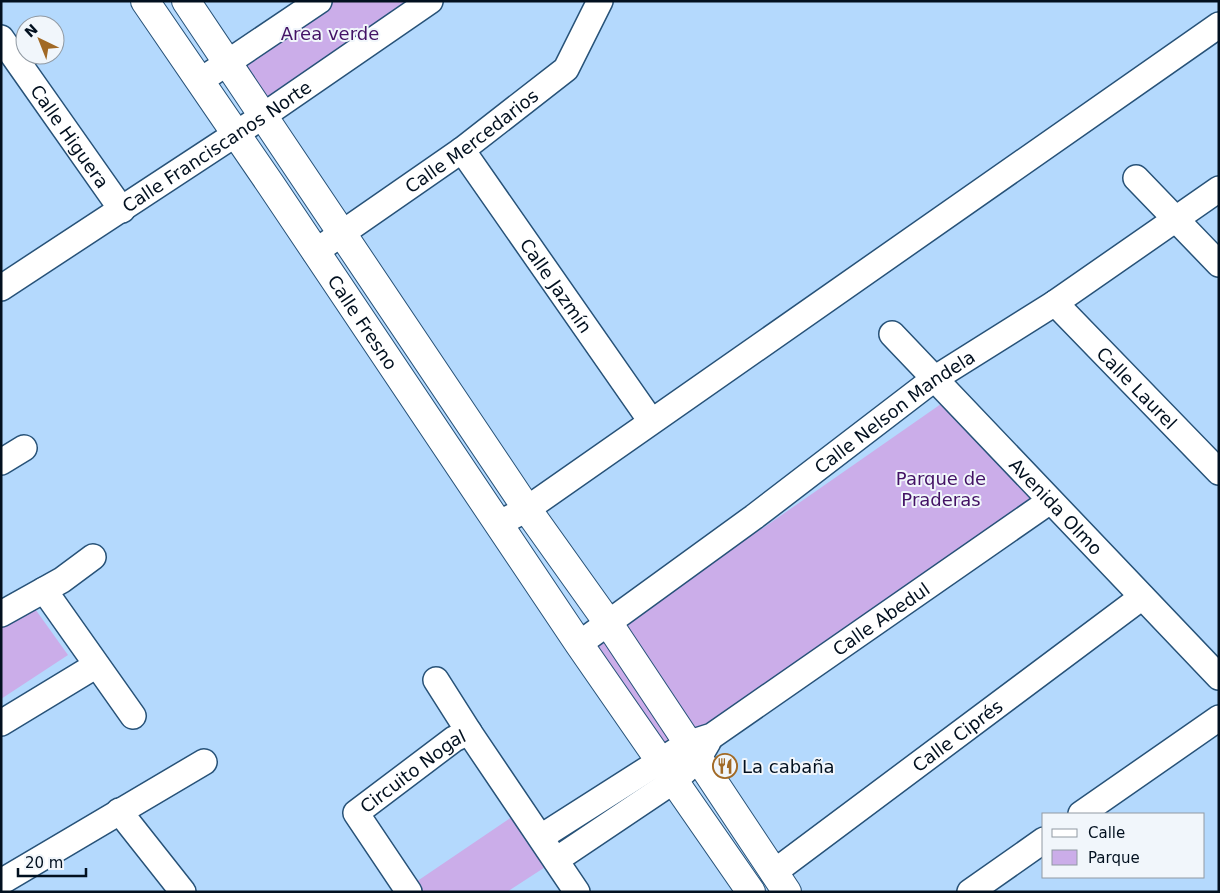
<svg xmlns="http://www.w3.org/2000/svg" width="1220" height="893" viewBox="0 0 1220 893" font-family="'DejaVu Sans',sans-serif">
  <rect width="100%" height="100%" fill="#b4d9fd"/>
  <path fill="#cbade9" d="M331,1H422L267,108L238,65Z
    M951,397L1050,501L661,759L580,642L763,528Z
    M33,606L68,655L1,699V626Z
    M522,810L556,860L507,892H409L407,888Z"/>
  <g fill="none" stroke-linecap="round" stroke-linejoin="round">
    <defs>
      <g id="minor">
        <path id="s1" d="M1,38L122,210"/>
        <path d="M200,81L319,1"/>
        <path id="s2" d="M462,150L651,421"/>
        <path d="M1136,178L1219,264"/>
        <path id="s3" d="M315,252L462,150L566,69L600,1"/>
        <path id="s4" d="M1,288L263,116L430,1"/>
        <path id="s5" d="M1055,303L1219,472"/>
        <path id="s6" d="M892,334L1219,677"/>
        <path d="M1,462L24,448"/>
        <path d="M498,524L527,509L1219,25"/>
        <path d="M44,590L133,716"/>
        <path d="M1,614L62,580L93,557"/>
        <path id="s7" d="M579,644L754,517L934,379L1055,303L1219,189"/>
        <path d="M436,680L469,732L577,892"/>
        <path d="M1,723L95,666"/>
        <path d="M119,811L183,892"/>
        <path d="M1081,814L1219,718"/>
        <path id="s8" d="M541,837L687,744L712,736L1050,501"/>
        <path d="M556,860L675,780L698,759L708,742"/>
        <path id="s9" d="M773,873L1142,597"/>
        <path d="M1,882L204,762"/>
        <path id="s10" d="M409,892L356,813L454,739L469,732"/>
        <path d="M970,892L1044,840"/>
      </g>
      <g id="tertiary">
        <path id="s11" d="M145,1L271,185L579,644L751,892"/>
        <path d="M186,1L527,509L609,624L787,892"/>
      </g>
    </defs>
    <use href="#minor" stroke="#275278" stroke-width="28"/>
    <use href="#tertiary" stroke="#275278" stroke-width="30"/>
    <use href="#minor" stroke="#fff" stroke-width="25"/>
    <use href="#tertiary" stroke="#fff" stroke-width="28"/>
  </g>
  <defs>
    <symbol id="restaurant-ring" viewBox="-11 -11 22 22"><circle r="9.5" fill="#f1f6fb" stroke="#a16925" stroke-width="1.5"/><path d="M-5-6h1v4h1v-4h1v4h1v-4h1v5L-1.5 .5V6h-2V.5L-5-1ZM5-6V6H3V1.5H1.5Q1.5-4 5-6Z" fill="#a16925"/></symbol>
  </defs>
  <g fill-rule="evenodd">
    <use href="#restaurant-ring" x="711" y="752" width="28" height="28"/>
  </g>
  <g text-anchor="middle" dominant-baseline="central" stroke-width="4" stroke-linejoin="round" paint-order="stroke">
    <g font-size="18" fill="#431265" stroke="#f1f6fb">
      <text x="330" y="33">Area verde</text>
      <text x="941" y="478">Parque de<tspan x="941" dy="21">Praderas</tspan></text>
    </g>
    <g font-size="18" fill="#02101f" stroke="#f1f6fb">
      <text stroke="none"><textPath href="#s1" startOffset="120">Calle Higuera</textPath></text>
      <text stroke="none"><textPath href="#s3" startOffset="192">Calle Mercedarios</textPath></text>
      <text stroke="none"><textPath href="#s4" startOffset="258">Calle Franciscanos Norte</textPath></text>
      <text stroke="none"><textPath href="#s2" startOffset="165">Calle Jazmín</textPath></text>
      <text stroke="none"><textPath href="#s11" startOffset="388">Calle Fresno</textPath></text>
      <text stroke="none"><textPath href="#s5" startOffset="118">Calle Laurel</textPath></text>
      <text stroke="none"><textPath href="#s7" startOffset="392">Calle Nelson Mandela</textPath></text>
      <text stroke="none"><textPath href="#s6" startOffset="238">Avenida Olmo</textPath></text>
      <text stroke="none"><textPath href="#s8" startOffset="405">Calle Abedul</textPath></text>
      <text stroke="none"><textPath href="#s9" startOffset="230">Calle Ciprés</textPath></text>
      <text stroke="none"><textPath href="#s10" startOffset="166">Circuito Nogal</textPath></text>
    </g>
    <g font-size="18" fill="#02101f" stroke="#f1f6fb" text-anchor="start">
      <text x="742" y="766">La cabaña</text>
    </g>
  </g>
  <rect width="1220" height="893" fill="none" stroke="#02101f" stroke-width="5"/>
  <rect x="1042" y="813" width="162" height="65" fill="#f1f6fb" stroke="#919aa3"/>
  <rect x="1052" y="829" width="25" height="8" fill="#ffffff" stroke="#919aa3"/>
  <text x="1088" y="838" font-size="15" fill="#02101f">Calle</text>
  <rect x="1052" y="850" width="25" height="15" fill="#cbade9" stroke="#919aa3"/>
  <text x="1088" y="863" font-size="15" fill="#02101f">Parque</text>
  <g transform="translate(40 40) rotate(317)"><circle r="24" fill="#f1f6fb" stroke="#919aa3"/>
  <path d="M0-4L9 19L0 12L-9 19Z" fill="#a16925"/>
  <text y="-8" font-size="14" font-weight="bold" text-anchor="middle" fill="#02101f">N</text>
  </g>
  <path d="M18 868v8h68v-8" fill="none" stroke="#02101f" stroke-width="2.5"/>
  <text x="25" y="868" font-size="15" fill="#02101f" stroke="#f1f6fb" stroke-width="4" paint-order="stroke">20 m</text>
</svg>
